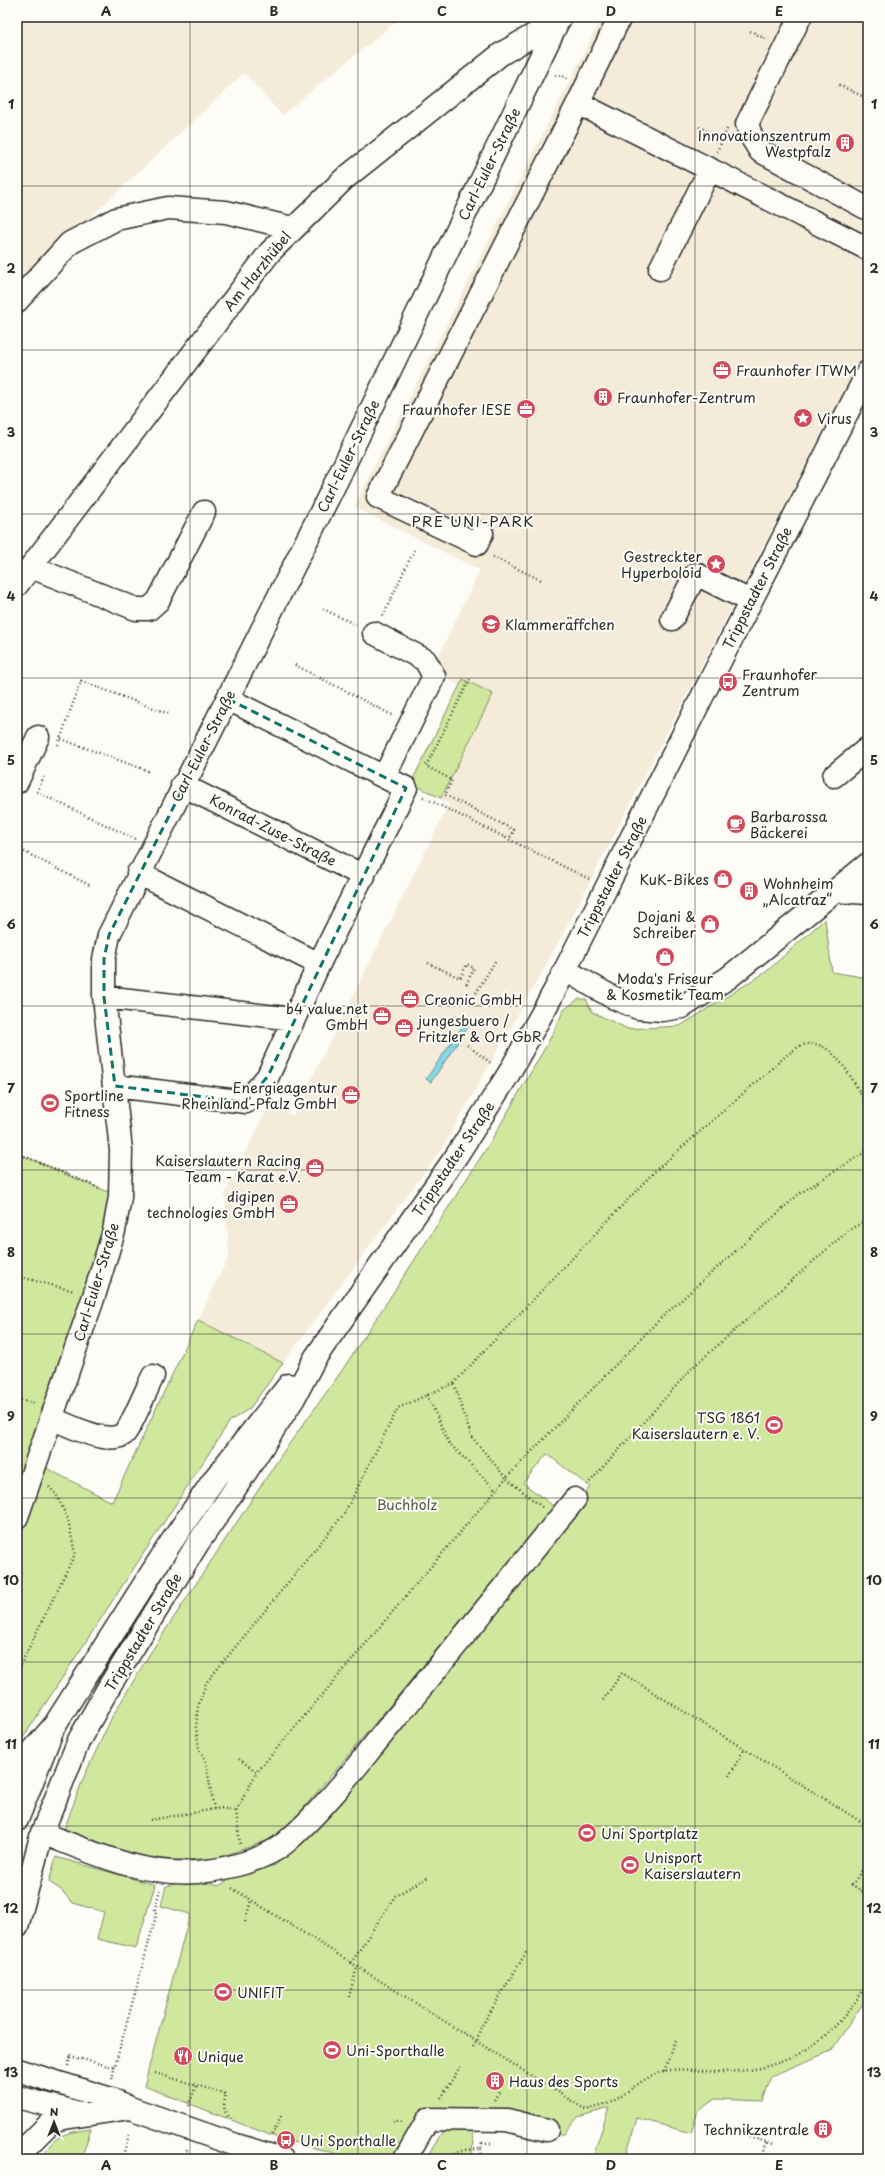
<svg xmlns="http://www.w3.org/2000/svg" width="885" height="2176" viewBox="0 0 885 2176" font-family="'Playpen Sans',sans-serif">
  <rect width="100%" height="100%" fill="#fdfcf7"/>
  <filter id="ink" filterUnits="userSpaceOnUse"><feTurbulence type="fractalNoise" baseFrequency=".025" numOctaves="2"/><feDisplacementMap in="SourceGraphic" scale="8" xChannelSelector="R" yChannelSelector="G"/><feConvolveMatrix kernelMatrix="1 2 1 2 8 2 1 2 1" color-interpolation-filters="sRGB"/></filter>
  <g filter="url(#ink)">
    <path fill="#f4ebd9" d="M17,17H402L282,115L244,73L17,286Z
      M602,17H868V402L857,424L834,410L556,947L443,1147L283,1363L198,1320L229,1256L225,1193L269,1106L293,1116L449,804L418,787L466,689L437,673L435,663L480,570L354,507Z"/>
    <path fill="#d0e89e" stroke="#7e8a64" d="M463,679L493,694L441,798L411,783Z
      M825,919L832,972L868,978V1996L831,2051L771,2076L763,2101L715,2099L698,2111L691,2133L637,2118L625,2159H592L609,2108L578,2117L563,2135L528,2115L420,2114L391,2159H355L275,2137L144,2086L190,1914L161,1906L166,1886L199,1879L218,1886L224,1883L232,1875L276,1865L371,1763L458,1650L590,1487L547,1454L523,1483L556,1508L280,1836L218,1858L141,1862L63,1832L83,1779L112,1717L149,1655L284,1451L339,1375L410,1267L488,1146L549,1041L564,1010L578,999H586L592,1012L628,1029L680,1026L766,972Z
      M17,1153L120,1197L38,1461L50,1470L112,1502L198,1320L283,1363L250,1408L230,1421L17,1747Z
      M56,1857L155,1885L136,1948L97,1939L104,1912L73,1903L60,1889L49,1882Z
      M91,2129L81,2159H41C54,2134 65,2133 91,2129Z
      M443,2130H473L472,2159H427Z"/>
    <path fill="#88d7e5" stroke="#63929b" d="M466,1021L470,1024L431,1082L426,1079Z"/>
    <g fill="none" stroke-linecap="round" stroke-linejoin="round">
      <defs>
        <path id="minor" d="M800,17L747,124L752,138L760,151L868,209
          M578,103L620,17
          M660,269L710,169
          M17,301L70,243L116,219L168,208L226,212L292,228
          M482,533L477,544L378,497L578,103L868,249
          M31,567L136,609H149L158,601L204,512
          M17,585L270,252L344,179L501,54L559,20
          M672,619L696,574L750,601
          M374,633L425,660L434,676L384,777
          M834,776L868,748
          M17,782L38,737
          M182,785L364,876
          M138,873L319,964
          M835,891L868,893
          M565,970L612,997L638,1008L662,1010L682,1007L728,978L868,864
          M104,997L294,1019
          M115,1086L246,1102L268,1076L319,964L406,788L228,699
          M51,1418C69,1425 107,1446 124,1434C130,1429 148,1386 153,1376
          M17,1517L94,1296L114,1231L120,1197L121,1150L104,997V959L109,935L340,474L560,17
          M17,1769L53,1727
          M42,1833C94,1853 141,1876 198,1872C224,1870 265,1860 285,1843C325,1809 358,1764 391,1724C453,1650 514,1574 575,1499
          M17,2070L111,2099L130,2108L236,2145L282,2159
          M17,2097L79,2113
          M24,2159L26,2147L47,2126L58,2119L130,2108
          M405,2159L428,2119L507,2120L547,2130"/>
        <path id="major" d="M17,1820L54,1726L168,1547L215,1478L289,1385
          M17,1927L42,1833L79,1740L110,1685L198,1543L225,1504L294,1398L315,1358L457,1155L508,1075L555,990L713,675L868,372"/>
      </defs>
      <use href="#minor" stroke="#2b2b2b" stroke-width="25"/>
      <use href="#major" stroke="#2b2b2b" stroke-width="25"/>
      <path stroke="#2b2b2b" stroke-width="2.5" stroke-dasharray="1 3" stroke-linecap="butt" d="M750,31L768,40
        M555,75L566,77L567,80
        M839,85L862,96
        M699,127L722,139
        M717,152L727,129
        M493,557L541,580
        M323,609L356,625
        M383,616L414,550
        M295,665L392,715
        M470,679L426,766L452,780L445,795L514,830L509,839
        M61,739L151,772
        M58,745L81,681L169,714
        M37,792L44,777
        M37,792L135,839
        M423,797L589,879
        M17,848L91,886
        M428,963L460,978L467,964L474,968L465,987
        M476,993L496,960
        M467,1045L492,1064
        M17,1153L101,1189
        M17,1276L74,1291
        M427,1395L449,1443L496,1490
        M17,1399L36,1404
        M587,1485L693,1367L850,1229L868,1220
        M542,1507L506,1478L660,1319L799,1194L868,1150
        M17,1672L75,1554L68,1519L56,1494L49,1487
        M603,1700L622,1673L868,1826
        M239,1759L257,1772L506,1478L471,1436L454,1383
        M729,1776L744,1750
        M214,1809L206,1762L199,1749L196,1727L198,1707L206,1683L344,1514L398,1408L454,1383L654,1172L787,1055C792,1052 798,1046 803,1045C834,1035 855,1086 868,1107
        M236,1811L240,1844
        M150,1820L221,1808L236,1811L257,1772
        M868,1861L852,1885L868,1895
        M232,1888L586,2110C597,2107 607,2105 617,2099C632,2089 646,2076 664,2071C682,2067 703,2072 721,2072C791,2071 832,2041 868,1983
        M245,1922L251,1900
        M351,1963L395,1896L428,1877
        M349,1997L357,1967
        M473,2047L477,2041L480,2029L527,1951
        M70,2056L108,2066H115L156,1916L155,1908L160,1890
        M68,2066L71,2054
        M664,2071L676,2040
        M155,2073L226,2094C223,2105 223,2113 232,2121
        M112,2079L115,2066
        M441,2098L460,2067
        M494,2100L499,2092
        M189,2106L196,2085
        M393,2120L404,2122
        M272,2135L282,2114
        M749,2137L774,2144
        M482,2143H491
        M481,2149L482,2159
        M122,2159L129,2135
        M185,2159L187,2150
        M440,2159L462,2150L481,2149L482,2140
        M761,2159L766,2142"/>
      <use href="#minor" stroke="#fdfcf7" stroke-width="22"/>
      <use href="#major" stroke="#fdfcf7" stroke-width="22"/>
    </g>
  </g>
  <path fill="none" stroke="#0f766e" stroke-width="3" stroke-dasharray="8 5" stroke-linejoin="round" d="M228,699L406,788L268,1076L246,1102L115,1086L104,997V959L109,935Z"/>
  <path fill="none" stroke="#2b2b2b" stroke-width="1" stroke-opacity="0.55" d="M190,17V2159M358,17V2159M527,17V2159M695,17V2159M17,186H868M17,350H868M17,514H868M17,678H868M17,842H868M17,1006H868M17,1170H868M17,1334H868M17,1498H868M17,1662H868M17,1826H868M17,1990H868"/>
  <defs>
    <symbol id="building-disc" viewBox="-11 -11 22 22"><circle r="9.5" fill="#d1495b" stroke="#fdfcf7"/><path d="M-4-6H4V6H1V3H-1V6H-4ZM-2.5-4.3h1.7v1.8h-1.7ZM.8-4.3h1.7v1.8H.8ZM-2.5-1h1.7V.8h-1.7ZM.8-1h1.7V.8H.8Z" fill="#fff"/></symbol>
    <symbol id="office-disc" viewBox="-11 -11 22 22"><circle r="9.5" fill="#d1495b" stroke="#fdfcf7"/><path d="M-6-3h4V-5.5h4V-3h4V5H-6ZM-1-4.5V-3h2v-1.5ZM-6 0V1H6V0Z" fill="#fff"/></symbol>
    <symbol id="sight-disc" viewBox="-11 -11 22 22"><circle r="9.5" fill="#d1495b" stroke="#fdfcf7"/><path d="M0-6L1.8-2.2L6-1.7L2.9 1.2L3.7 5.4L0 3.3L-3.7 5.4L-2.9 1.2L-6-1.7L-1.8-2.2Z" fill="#fff"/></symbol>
    <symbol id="school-disc" viewBox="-11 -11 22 22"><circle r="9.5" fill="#d1495b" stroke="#fdfcf7"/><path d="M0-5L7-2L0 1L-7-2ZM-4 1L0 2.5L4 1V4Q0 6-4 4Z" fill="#fff"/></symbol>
    <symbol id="bus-disc" viewBox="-11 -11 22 22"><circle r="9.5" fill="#d1495b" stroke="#fdfcf7"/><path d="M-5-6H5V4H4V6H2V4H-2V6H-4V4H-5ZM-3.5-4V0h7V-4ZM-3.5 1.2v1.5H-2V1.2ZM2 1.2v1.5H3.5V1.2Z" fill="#fff"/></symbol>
    <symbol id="cafe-disc" viewBox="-11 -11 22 22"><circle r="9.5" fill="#d1495b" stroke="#fdfcf7"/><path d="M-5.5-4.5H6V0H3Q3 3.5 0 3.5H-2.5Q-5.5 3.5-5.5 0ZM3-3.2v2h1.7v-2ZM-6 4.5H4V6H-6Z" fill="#fff"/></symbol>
    <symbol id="shop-disc" viewBox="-11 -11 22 22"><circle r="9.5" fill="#d1495b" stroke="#fdfcf7"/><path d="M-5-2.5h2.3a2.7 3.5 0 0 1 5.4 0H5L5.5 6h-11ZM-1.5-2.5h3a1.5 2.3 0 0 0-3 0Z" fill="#fff"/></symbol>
    <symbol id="stadium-disc" viewBox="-11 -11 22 22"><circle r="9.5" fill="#d1495b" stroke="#fdfcf7"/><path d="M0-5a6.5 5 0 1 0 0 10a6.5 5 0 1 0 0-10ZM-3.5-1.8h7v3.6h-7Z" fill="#fff"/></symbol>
    <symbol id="restaurant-disc" viewBox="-11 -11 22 22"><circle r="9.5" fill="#d1495b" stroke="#fdfcf7"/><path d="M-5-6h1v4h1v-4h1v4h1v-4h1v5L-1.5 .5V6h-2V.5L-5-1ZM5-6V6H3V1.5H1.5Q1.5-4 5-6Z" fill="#fff"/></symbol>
  </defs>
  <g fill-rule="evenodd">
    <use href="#building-disc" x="834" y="132" width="22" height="22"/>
    <use href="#office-disc" x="711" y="359" width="22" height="22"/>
    <use href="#building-disc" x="592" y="386" width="22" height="22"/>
    <use href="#office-disc" x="515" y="398" width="22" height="22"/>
    <use href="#sight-disc" x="792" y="407" width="22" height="22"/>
    <use href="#sight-disc" x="705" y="553" width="22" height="22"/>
    <use href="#school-disc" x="480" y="613" width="22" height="22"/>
    <use href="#bus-disc" x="717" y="671" width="22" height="22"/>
    <use href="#cafe-disc" x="725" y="813" width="22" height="22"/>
    <use href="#shop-disc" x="712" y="868" width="22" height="22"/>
    <use href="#building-disc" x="738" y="880" width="22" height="22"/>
    <use href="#shop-disc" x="699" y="913" width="22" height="22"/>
    <use href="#shop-disc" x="654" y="946" width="22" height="22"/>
    <use href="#office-disc" x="399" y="988" width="22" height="22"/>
    <use href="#office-disc" x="371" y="1005" width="22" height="22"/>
    <use href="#office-disc" x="393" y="1017" width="22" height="22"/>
    <use href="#office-disc" x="340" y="1084" width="22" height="22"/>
    <use href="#stadium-disc" x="39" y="1092" width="22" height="22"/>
    <use href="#office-disc" x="304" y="1157" width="22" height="22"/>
    <use href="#office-disc" x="278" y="1193" width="22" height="22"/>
    <use href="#stadium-disc" x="763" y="1414" width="22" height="22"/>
    <use href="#stadium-disc" x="576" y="1822" width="22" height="22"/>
    <use href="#stadium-disc" x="619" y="1854" width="22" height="22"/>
    <use href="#stadium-disc" x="212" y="1981" width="22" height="22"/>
    <use href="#stadium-disc" x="321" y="2039" width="22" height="22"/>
    <use href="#restaurant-disc" x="172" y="2045" width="22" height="22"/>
    <use href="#building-disc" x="484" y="2070" width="22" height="22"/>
    <use href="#building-disc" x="812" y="2118" width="22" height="22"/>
    <use href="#bus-disc" x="275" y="2129" width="22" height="22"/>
  </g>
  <g text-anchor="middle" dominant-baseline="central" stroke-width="4" stroke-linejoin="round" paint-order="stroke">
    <g font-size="14" fill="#2b2b2b" stroke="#fdfcf7" text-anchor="start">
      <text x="831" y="135" text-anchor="end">Innovationszentrum<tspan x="831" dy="16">Westpfalz</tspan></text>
      <text x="736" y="370">Fraunhofer ITWM</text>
      <text x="617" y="397">Fraunhofer-Zentrum</text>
      <text x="512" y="409" text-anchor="end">Fraunhofer IESE</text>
      <text x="817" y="418">Virus</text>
      <text x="702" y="556" text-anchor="end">Gestreckter<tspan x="702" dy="16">Hyperboloid</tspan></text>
      <text x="505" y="624">Klammeräffchen</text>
      <text x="742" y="674">Fraunhofer<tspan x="742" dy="16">Zentrum</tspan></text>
      <text x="750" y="816">Barbarossa<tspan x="750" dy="16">Bäckerei</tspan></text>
      <text x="709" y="879" text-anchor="end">KuK-Bikes</text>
      <text x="763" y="883">Wohnheim<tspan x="763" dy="16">„Alcatraz“</tspan></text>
      <text x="696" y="916" text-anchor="end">Dojani &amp;<tspan x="696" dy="16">Schreiber</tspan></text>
      <text x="665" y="978" text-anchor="middle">Moda's Friseur<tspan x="665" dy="16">&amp; Kosmetik Team</tspan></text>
      <text x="424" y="999">Creonic GmbH</text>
      <text x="368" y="1008" text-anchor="end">b4 value.net<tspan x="368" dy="16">GmbH</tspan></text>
      <text x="418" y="1020">jungesbuero /<tspan x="418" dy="16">Fritzler &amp; Ort GbR</tspan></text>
      <text x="337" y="1087" text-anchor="end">Energieagentur<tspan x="337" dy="16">Rheinland-Pfalz GmbH</tspan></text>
      <text x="64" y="1095">Sportline<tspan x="64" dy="16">Fitness</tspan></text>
      <text x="301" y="1160" text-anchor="end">Kaiserslautern Racing<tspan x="301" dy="16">Team - Karat e.V.</tspan></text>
      <text x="275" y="1196" text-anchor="end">digipen<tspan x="275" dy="16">technologies GmbH</tspan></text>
      <text x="760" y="1417" text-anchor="end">TSG 1861<tspan x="760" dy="16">Kaiserslautern e. V.</tspan></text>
      <text x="601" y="1833">Uni Sportplatz</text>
      <text x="644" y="1857">Unisport<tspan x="644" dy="16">Kaiserslautern</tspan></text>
      <text x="237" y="1992">UNIFIT</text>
      <text x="346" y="2050">Uni-Sporthalle</text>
      <text x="197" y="2056">Unique</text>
      <text x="509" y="2081">Haus des Sports</text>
      <text x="809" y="2129" text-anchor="end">Technikzentrale</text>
      <text x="300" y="2140">Uni Sporthalle</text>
    </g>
    <g font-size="14" fill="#2b2b2b" stroke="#fdfcf7">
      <text transform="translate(489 164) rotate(-64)">Carl-Euler-Straße</text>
      <text transform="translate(257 271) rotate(-51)">Am Harzhübel</text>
      <text transform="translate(348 456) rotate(-64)">Carl-Euler-Straße</text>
      <text transform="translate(757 588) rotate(-63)">Trippstadter Straße</text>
      <text transform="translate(203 746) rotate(-63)">Carl-Euler-Straße</text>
      <text transform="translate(273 830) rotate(27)">Konrad-Zuse-Straße</text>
      <text transform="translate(612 877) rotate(-63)">Trippstadter Straße</text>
      <text transform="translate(453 1159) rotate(-56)">Trippstadter Straße</text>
      <text transform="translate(96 1282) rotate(-73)">Carl-Euler-Straße</text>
      <text transform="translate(143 1632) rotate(-59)">Trippstadter Straße</text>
    </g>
    <g font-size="14" fill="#545a48" stroke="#fdfcf7">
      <text x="407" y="1504">Buchholz</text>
    </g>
    <g font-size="15" letter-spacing="1" fill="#2b2b2b" stroke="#fdfcf7">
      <text x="473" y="520">PRE UNI-PARK</text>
    </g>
  </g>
  <rect width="885" height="2176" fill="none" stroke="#fdfcf7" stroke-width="44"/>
  <g transform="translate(54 2122)" stroke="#fdfcf7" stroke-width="3" paint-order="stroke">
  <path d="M0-3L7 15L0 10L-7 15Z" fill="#2b2b2b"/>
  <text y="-6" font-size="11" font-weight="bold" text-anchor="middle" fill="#2b2b2b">N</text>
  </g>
  <rect x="22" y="22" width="841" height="2132" fill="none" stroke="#2b2b2b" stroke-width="1.5"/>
  <g font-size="13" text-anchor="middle" font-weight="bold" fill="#2b2b2b">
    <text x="106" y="16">A</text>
    <text x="274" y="16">B</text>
    <text x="442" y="16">C</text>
    <text x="611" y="16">D</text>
    <text x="779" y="16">E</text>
    <text x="11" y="109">1</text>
    <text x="874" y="109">1</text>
    <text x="11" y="273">2</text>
    <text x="874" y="273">2</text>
    <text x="11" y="437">3</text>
    <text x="874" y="437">3</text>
    <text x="11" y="601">4</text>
    <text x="874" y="601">4</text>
    <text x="11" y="765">5</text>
    <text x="874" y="765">5</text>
    <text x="11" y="929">6</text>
    <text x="874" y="929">6</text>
    <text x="11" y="1093">7</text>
    <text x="874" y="1093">7</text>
    <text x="11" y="1257">8</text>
    <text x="874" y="1257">8</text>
    <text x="11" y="1421">9</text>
    <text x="874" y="1421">9</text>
    <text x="11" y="1585">10</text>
    <text x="874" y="1585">10</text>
    <text x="11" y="1749">11</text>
    <text x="874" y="1749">11</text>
    <text x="11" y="1913">12</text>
    <text x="874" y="1913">12</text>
    <text x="11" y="2077">13</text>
    <text x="874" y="2077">13</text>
    <text x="106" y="2170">A</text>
    <text x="274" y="2170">B</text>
    <text x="442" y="2170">C</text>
    <text x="611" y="2170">D</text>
    <text x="779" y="2170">E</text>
  </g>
</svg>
